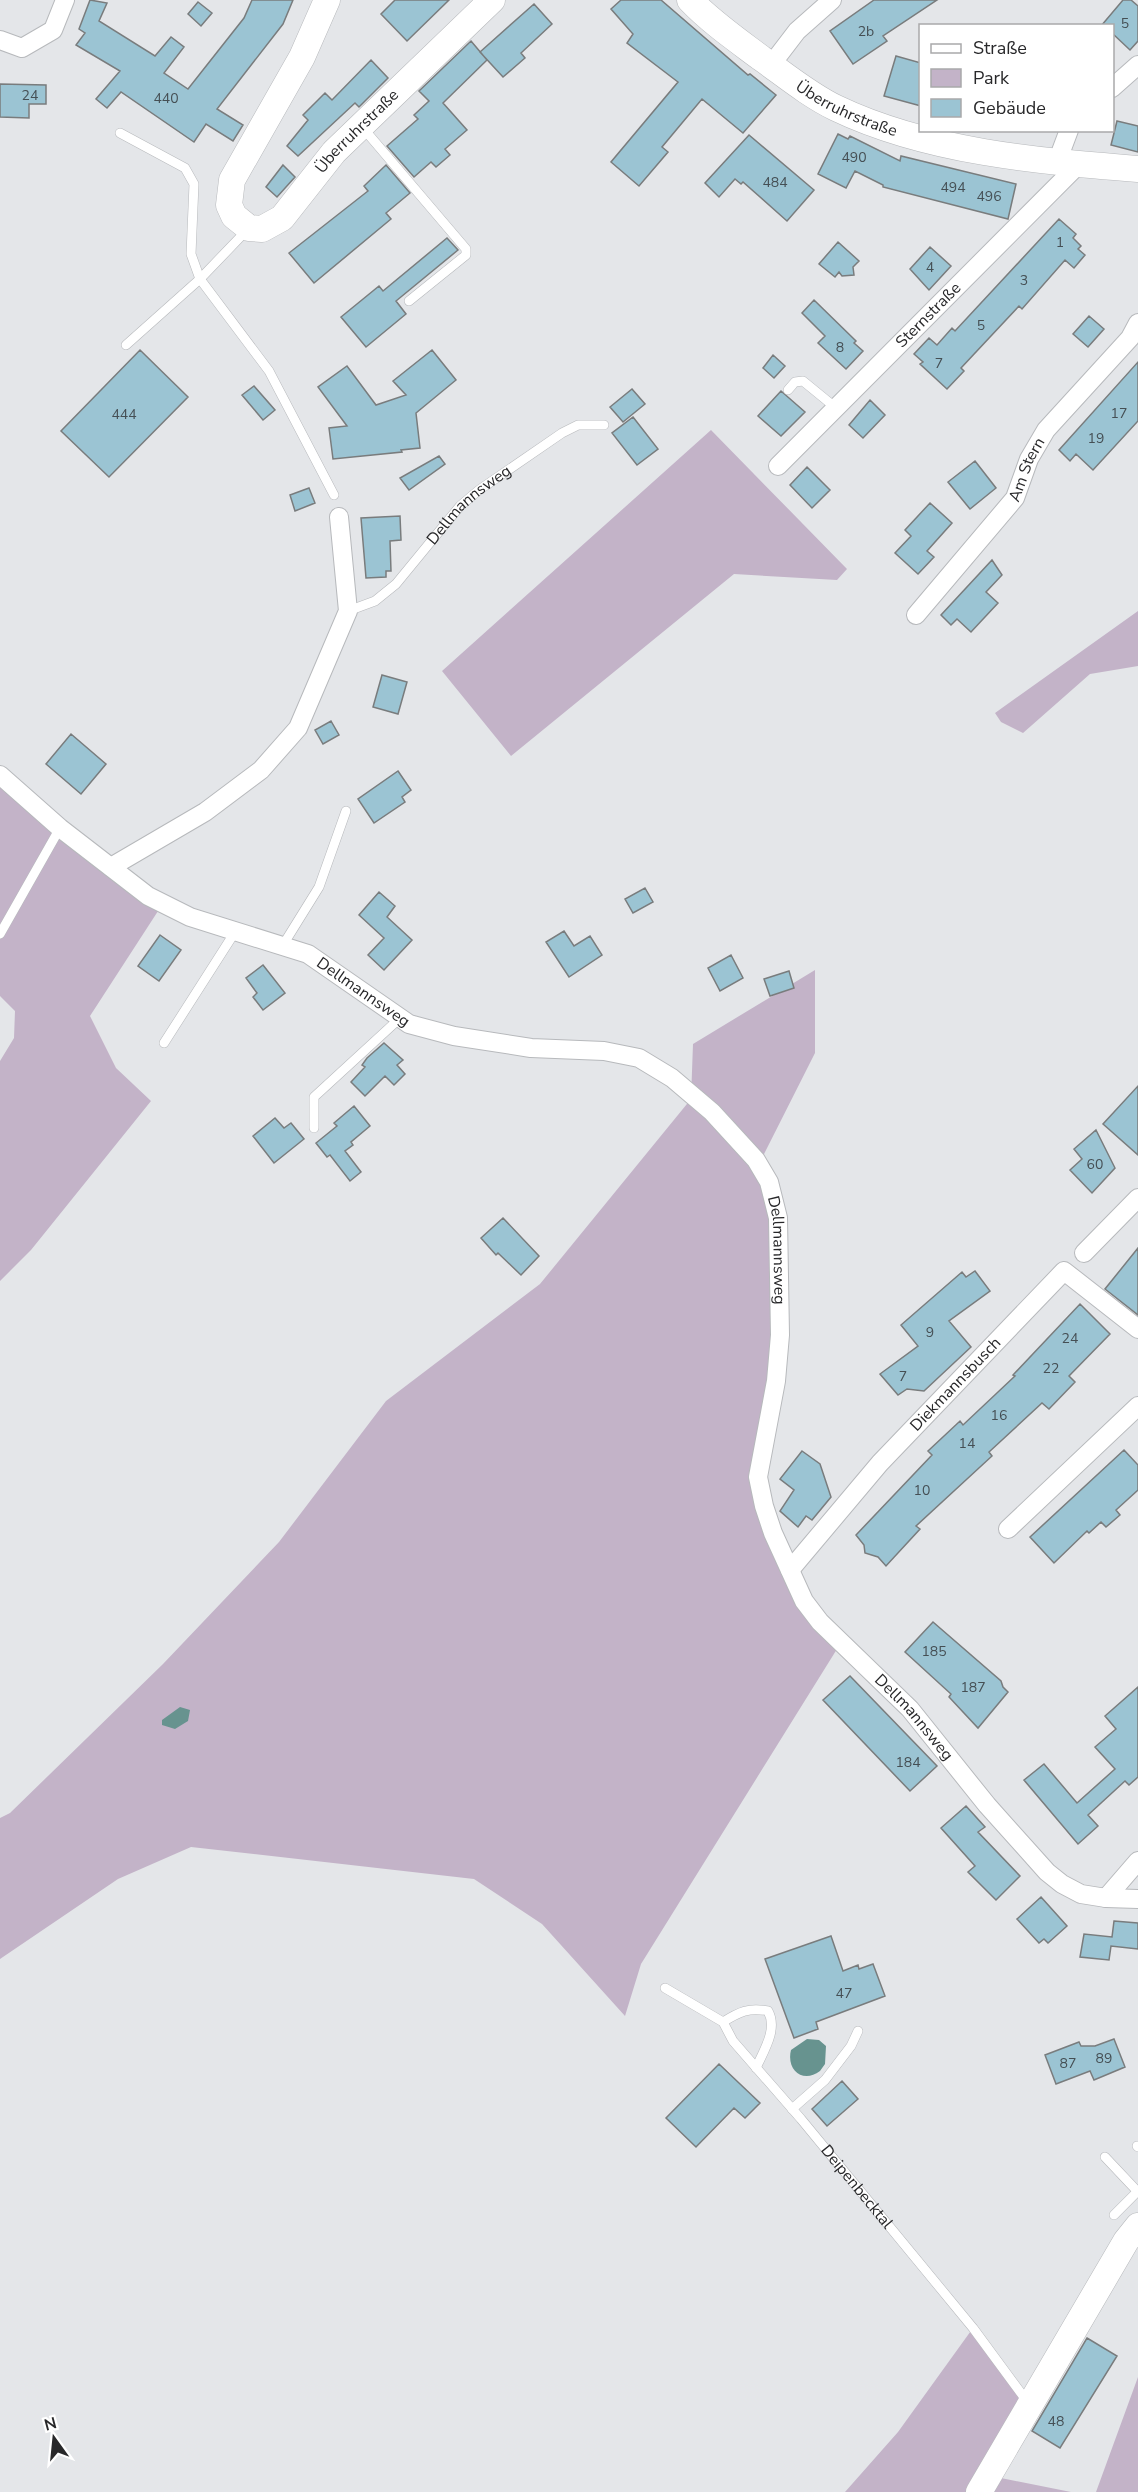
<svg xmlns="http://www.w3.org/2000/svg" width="1138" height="2492" viewBox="0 0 1138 2492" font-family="'Nunito Sans',sans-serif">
  <rect width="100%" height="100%" fill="#e4e6e9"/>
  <path fill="#c3b3c8" d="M711,430L847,569L837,580L734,574L511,756L442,671Z
    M1138,611V666L1090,674L1023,733L1001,722L995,713Z
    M0,780L160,908L90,1016L116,1068L151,1101L31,1250L0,1281V1061L14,1038L15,1011L0,996Z
    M815,970V1053L762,1158L773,1221L778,1334L757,1478L789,1570L842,1641L641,1964L625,2016L542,1924L474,1879L191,1847L118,1879L0,1959V1818L10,1813L163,1664L279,1542L386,1401L540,1284L691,1099L693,1044Z
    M973,2328L1026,2401L972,2492H845L898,2432Z
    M1138,2377V2492H1096Z
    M996,2477L1071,2492H987Z"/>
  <path fill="#67938f" d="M180,1707L190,1710L188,1721L175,1729L162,1725V1720Z
    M807,2039L819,2040L826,2046L825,2064L820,2071C803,2084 786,2070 791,2050Z"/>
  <path fill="#9bc4d3" stroke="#797c7d" stroke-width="1.5" d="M90,0L107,3L99,21L155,56L171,37L184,47L164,73L188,89L244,18L252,0H293L283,24L217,109L243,125L233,141L206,124L194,142L121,92L107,108L96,99L120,71L76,45L85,33L79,29Z
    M395,0H449L407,41L381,14Z
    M621,0H661L748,75L750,74L776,95L743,133L702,99L662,147L668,152L639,186L611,162L678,82L627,43L633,34L611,9Z
    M874,0H937L883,36L887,41L853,64L830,31Z
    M1123,0H1131L1138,6V41L1130,50L1113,34V26H1101Z
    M198,2L212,13L201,26L188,14Z
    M534,4L552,24L521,53L525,58L503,77L480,52Z
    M471,41L487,60L443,103L467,130L445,149L450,155L436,167L431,162L414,177L387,146L418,119L414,115L429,101L419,91Z
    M896,56L921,63V106L884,96Z
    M371,60L388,78L359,107L355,103L298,156L287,146L308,120L303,115L325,93L332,100Z
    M0,84L46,85V104H29V118L0,117Z
    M1117,121L1138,126V152L1111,145Z
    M838,134L848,139L850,136L900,161L901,156L1016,184L1008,219L883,187V185L855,171L846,188L818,174Z
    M749,135L814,190L787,221L743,182L741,184L735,179L719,197L705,183Z
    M283,165L295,177L277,197L266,187Z
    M386,165L410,193L386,213L391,219L314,283L289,253L368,191L364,186Z
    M1059,219L1076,234L1073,238L1081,246L1078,249L1085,255L1074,268L1065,260L1022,309L1019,306L961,368L964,371L947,389L920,364L923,362L914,354L929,338L937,345L952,328L955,331Z
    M447,238L458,250L396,301L406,314L366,347L341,317L379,286L383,291Z
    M838,242L859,261L853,267L854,275L842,276L839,272L835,277L819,264Z
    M930,247L951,266L929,290L910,269Z
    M814,300L856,341L854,343L863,351L846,369L818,343L825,336L802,313Z
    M1089,316L1104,329L1088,347L1073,334Z
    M140,350L188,397L109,477L61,431Z
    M432,350L456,380L416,413L420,448L401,450L402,452L333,459L329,428L347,426L318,387L347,366L376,405L406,395L393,381Z
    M773,355L785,366L774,378L763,368Z
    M1138,362V421L1093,470L1076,454L1070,461L1059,450Z
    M254,386L275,410L263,420L242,395Z
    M632,389L645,404L623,422L610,407Z
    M781,391L805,412L781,436L758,416Z
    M870,400L885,415L863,438L849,425Z
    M633,417L658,449L637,465L612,433Z
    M439,456L445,464L409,490L400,478Z
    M975,461L996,488L970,509L948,482Z
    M807,467L830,490L812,508L790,485Z
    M309,488L315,503L295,511L290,495Z
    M930,503L952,523L927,551L934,557L918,574L895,553L911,536L905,530Z
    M400,516L401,540L390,541L391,571H386V577L366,578L361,518Z
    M992,560L1002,575L986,592L998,603L971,632L957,619L951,625L941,615Z
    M382,675L407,682L398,714L373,707Z
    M331,721L339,735L323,744L315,730Z
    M71,734L106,764L81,794L46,764Z
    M398,771L411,790L402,797L405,802L374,823L358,799Z
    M645,888L653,902L633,913L625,899Z
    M379,892L395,906L387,917L412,940L384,970L368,955L384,938L359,915Z
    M564,931L574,946L590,936L602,955L569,977L546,942Z
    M160,935L181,950L159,981L138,966Z
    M731,955L743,978L720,991L708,968Z
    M263,965L285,993L263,1010L253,997L257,993L246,978Z
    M789,971L794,988L770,996L764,979Z
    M384,1043L403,1060L397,1065L405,1074L394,1085L385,1076L365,1096L351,1082L365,1067L362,1065L367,1058Z
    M1138,1086V1155L1103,1124Z
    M354,1106L370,1126L351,1142L353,1145L345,1151L361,1172L350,1181L330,1155L327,1157L316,1143L337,1126L334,1123Z
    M275,1118L284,1128L291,1123L304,1139L274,1163L253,1136Z
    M1096,1130L1115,1168L1092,1193L1070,1170L1082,1159L1074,1149Z
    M503,1218L539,1256L521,1275L498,1253L496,1255L481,1238Z
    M1138,1248V1315L1105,1289Z
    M975,1271L990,1291L949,1321L971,1347L924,1391L907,1389L898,1395L880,1374L918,1346L901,1325L962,1272L966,1277Z
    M1080,1304L1110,1334L1069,1376L1075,1382L1049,1409L1042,1403L989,1452L992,1456L916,1526L920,1529L886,1566L878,1557L865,1553L864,1545L856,1535L932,1455L928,1451L960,1421L963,1425L1015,1376L1013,1375Z
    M1124,1450L1138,1465V1490L1116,1510L1120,1515L1106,1527L1101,1522L1089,1533L1087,1531L1054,1563L1030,1537Z
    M802,1451L820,1464L831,1497L812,1520L806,1516L798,1527L780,1511L794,1490L780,1479Z
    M933,1622L1001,1681L1003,1687L1008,1692L978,1728L949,1697L951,1694L905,1652Z
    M850,1676L937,1766L910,1791L823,1700Z
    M1138,1687V1777L1129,1785L1125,1781L1088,1815L1098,1826L1078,1844L1024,1780L1044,1764L1077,1803L1115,1769L1095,1747L1116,1729L1105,1716Z
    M966,1806L985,1827L978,1832L1020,1876L996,1900L968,1872L975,1866L941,1828Z
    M1041,1897L1067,1926L1048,1943L1044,1939L1039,1943L1017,1919Z
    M1114,1921L1138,1923V1949L1111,1946L1109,1960L1080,1957L1084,1934L1112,1937Z
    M831,1936L843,1971L858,1965L859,1969L873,1964L885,1996L816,2022L818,2029L794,2038L765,1959Z
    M1114,2039L1125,2067L1094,2080L1090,2071L1056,2084L1045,2055L1079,2042L1081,2046H1095Z
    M719,2064L760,2103L745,2118L734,2108L696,2147L666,2118Z
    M842,2081L858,2099L827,2126L812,2109Z
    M1087,2338L1117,2356L1060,2448L1032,2431Z"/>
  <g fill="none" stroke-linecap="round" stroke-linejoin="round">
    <defs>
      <g id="lane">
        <path d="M363,128L466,249V255L409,301"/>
        <path d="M120,133L185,168L194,184L191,254L200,279L269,371L334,495"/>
        <path d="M126,345L200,279L247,230"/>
        <path d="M788,390L795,382L803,381L836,408"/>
        <path id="s1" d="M348,611L375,601L396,584L460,506L479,490L562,433L578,425H604"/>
        <path d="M0,934L60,828"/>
        <path d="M283,945L319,887L346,811"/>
        <path d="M164,1043L235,932"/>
        <path d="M314,1128V1097L399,1019"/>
        <path id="s2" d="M665,1988L723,2022L733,2041L801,2119L973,2328L1029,2404"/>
        <path d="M723,2022C739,2012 749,2007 768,2011C778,2029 764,2050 756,2068"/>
        <path d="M792,2109L825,2080L851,2046L858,2031"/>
        <path d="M1137,2146L1138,2147"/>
        <path d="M1105,2157L1138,2192"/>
        <path d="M1114,2215L1137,2192"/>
      </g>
      <g id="street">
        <path d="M0,40L22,48L53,30L65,0"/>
        <path d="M771,65L797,31L832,0"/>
        <path d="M1112,88L1138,65"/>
        <path d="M1057,162L1069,130"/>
        <path id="s3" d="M778,466L1079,164"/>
        <path id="s4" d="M916,615L1015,498L1029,459L1046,430L1130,338L1138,323"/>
        <path id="s5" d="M0,775L60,828L148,896L190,917L308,954L409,1024L454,1036L531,1048L604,1051L639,1058L672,1078L712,1112L756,1160L769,1182L778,1218L780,1335L776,1381L758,1477L764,1506L773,1533L804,1601L820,1622L910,1709L987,1805L1047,1872L1062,1884L1081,1894L1106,1898L1138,1899"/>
        <path d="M111,867L205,812L261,770L298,728L348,611L339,517"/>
        <path d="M1084,1253L1138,1198"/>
        <path d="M1008,1529L1138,1406"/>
        <path id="s6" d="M790,1570L880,1463L1064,1271L1138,1329"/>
        <path d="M1106,1898L1138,1861"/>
      </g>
      <g id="secondary">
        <path id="s7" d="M327,0L302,57L232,180L229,205L234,216L249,228L262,229L282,218L334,152L492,0"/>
        <path id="s8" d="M690,0C711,22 737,40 761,58C785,75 809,95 836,108C928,152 1038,161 1138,169"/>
        <path d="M979,2492L1126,2241L1138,2226"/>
      </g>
    </defs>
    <use href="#lane" stroke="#b7b9bc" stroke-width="10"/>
    <use href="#street" stroke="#b7b9bc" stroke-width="20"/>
    <use href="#secondary" stroke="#b7b9bc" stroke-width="27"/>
    <use href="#lane" stroke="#fff" stroke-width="9"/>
    <use href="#street" stroke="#fff" stroke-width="18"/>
    <use href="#secondary" stroke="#fff" stroke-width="26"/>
  </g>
  <g text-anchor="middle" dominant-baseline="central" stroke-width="5" stroke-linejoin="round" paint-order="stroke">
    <g font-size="14" fill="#454f54">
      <text x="1125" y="23">5</text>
      <text x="866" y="31">2b</text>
      <text x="30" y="95">24</text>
      <text x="166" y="98">440</text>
      <text x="854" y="157">490</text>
      <text x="775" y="182">484</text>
      <text x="953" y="187">494</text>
      <text x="989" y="196">496</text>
      <text x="1060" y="242">1</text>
      <text x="930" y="267">4</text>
      <text x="1024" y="280">3</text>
      <text x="981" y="325">5</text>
      <text x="840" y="347">8</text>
      <text x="939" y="363">7</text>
      <text x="1119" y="413">17</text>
      <text x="124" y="414">444</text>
      <text x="1096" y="438">19</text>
      <text x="1095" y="1164">60</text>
      <text x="930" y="1332">9</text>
      <text x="1070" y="1338">24</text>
      <text x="1051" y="1368">22</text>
      <text x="903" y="1376">7</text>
      <text x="999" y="1415">16</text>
      <text x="967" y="1443">14</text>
      <text x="922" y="1490">10</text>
      <text x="934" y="1651">185</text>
      <text x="973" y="1687">187</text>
      <text x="908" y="1762">184</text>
      <text x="844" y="1993">47</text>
      <text x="1104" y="2058">89</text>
      <text x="1068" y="2063">87</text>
      <text x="1056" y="2421">48</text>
    </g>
    <g font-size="16" fill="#28282a" stroke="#fff">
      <text stroke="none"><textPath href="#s8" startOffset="192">Überruhrstraße</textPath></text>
      <text stroke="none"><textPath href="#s7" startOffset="411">Überruhrstraße</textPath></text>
      <text stroke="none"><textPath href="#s3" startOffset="213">Sternstraße</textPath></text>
      <text stroke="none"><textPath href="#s4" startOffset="184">Am Stern</textPath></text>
      <text stroke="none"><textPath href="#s1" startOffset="164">Dellmannsweg</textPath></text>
      <text stroke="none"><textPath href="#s5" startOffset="429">Dellmannsweg</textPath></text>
      <text stroke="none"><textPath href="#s5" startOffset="969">Dellmannsweg</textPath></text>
      <text stroke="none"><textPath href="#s6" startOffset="249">Diekmannsbusch</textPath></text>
      <text stroke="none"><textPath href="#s5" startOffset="1491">Dellmannsweg</textPath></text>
      <text stroke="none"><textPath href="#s2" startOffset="280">Deipenbecktal</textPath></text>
    </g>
  </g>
  <rect x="919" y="24" width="195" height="108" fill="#ffffff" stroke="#a9a9aa" stroke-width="1.5"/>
  <rect x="931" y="44" width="30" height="9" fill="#ffffff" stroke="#a9a9aa" stroke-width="1.5"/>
  <text x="973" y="54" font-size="18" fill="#28282a">Straße</text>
  <rect x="931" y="69" width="30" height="18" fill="#c3b3c8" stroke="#a9a9aa" stroke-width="1.5"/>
  <text x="973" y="84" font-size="18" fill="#28282a">Park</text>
  <rect x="931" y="99" width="30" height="18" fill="#9bc4d3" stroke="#a9a9aa" stroke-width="1.5"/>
  <text x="973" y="114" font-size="18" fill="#28282a">Gebäude</text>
  <g transform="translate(54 2438) rotate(345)" stroke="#ffffff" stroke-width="4.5" paint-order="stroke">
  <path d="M0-4.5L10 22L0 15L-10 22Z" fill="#28282a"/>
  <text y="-9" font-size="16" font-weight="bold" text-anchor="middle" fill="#28282a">N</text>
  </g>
</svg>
